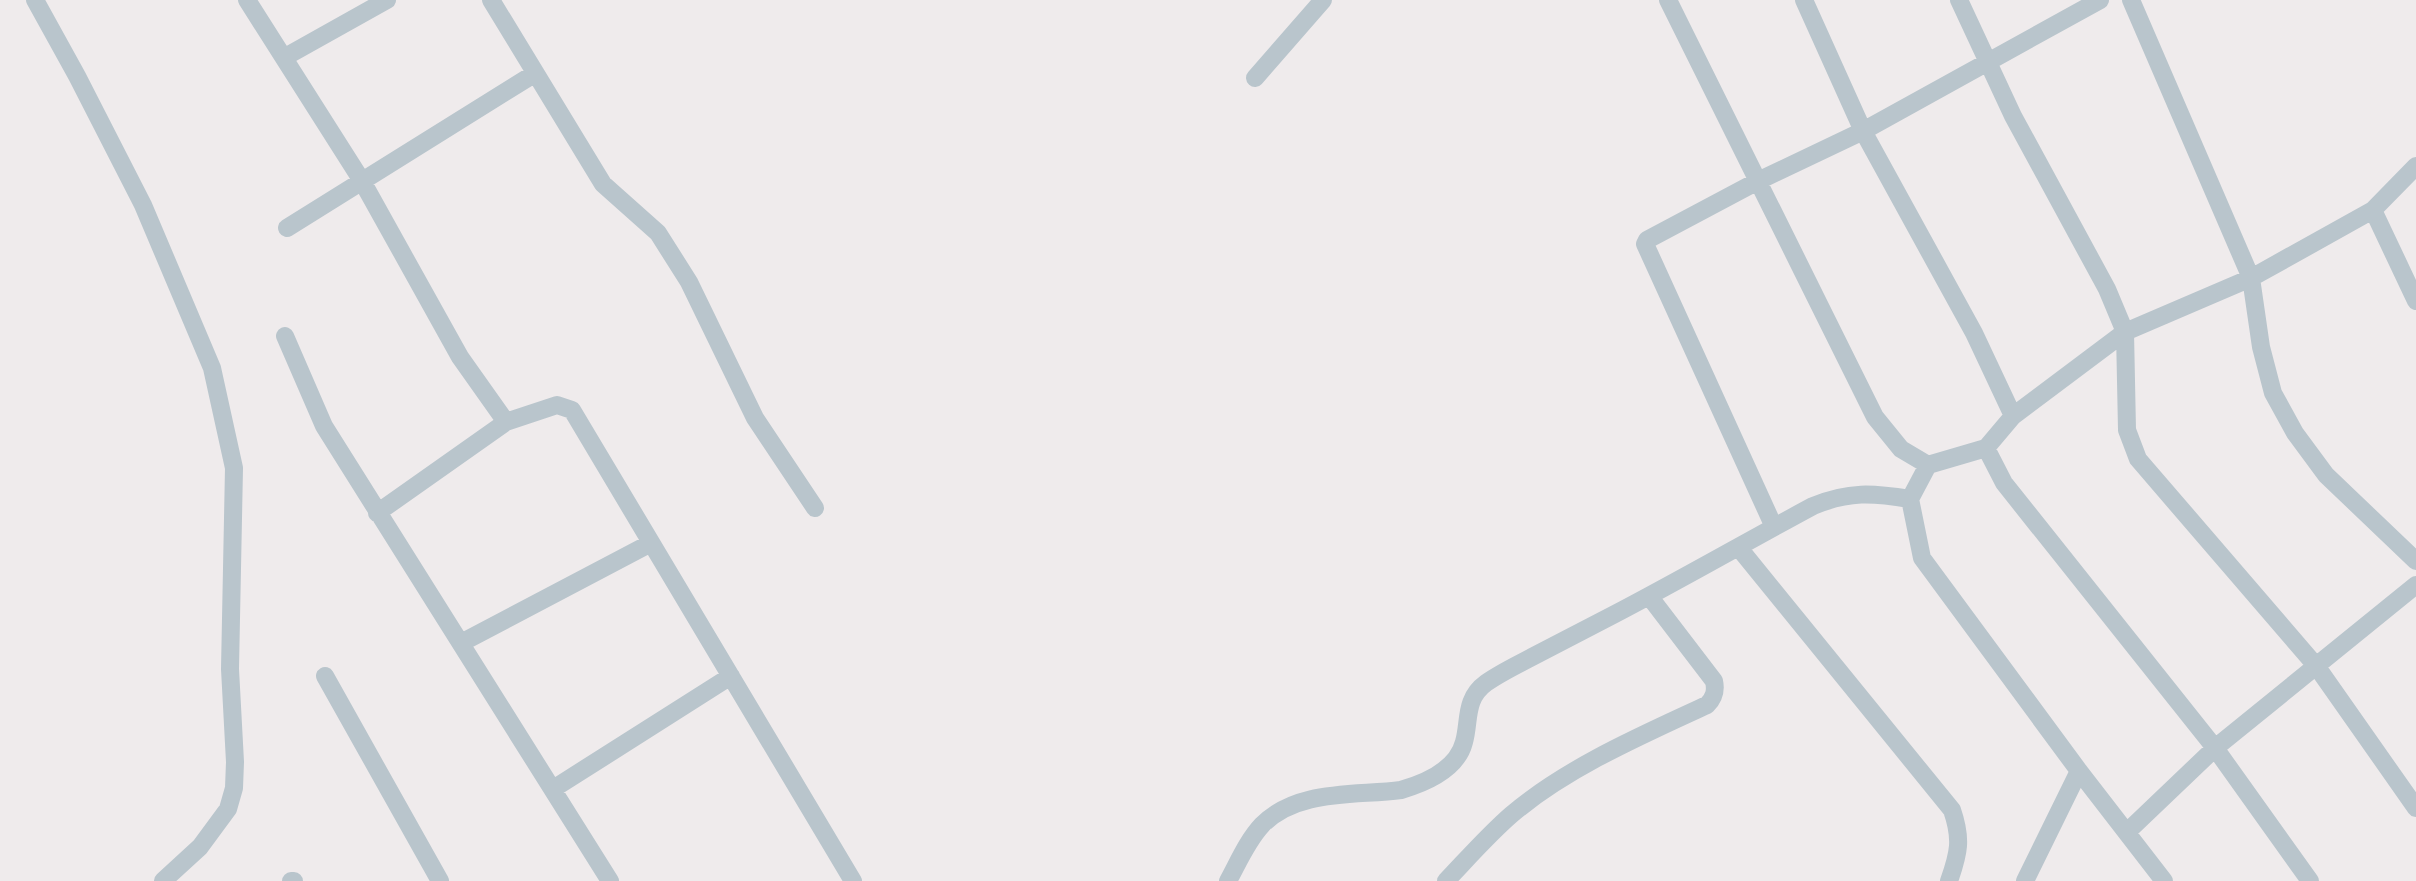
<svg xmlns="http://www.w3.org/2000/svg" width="2416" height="881" viewBox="0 0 2416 881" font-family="Karla,sans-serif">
  <rect width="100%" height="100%" fill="#efebec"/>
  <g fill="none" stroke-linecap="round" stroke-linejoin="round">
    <path stroke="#b9c5cc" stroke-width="18" d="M35,0L77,76L143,205L212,368L234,468L230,669L235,762L234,788L228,809L200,847L163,881
      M247,0L362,181L460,357L506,422
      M491,0L603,184L658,233L689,282L755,418L815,508
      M1668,0L1875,417L1901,449L1928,465
      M1804,0L1863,131L1974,333L2013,416
      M1959,0L2013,116L2107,289L2125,332L2127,430L2138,459L2317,667L2416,808
      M2131,0L2251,278L2261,347L2273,393L2295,433L2326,475L2416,561
      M285,57L387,0
      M1255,78L1323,0
      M2373,210L2416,301
      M287,228L534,74
      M285,336L324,426L610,881
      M1986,448L2004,483L2215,748L2310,881
      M377,513L506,422L557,405L572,410L853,881
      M1774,527L1645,244L1647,240L1758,181L1863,131L2100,0
      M1739,548L1952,810C1962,839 1959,853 1949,881
      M461,643L651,543
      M325,676L440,881
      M553,789L731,676
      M2127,832L2215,748L2416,585
      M291,881H294
      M1228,881C1238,863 1247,841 1262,825C1297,789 1355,796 1401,790C1425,783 1457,770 1464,742C1470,721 1464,699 1486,683C1500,673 1517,665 1532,657C1559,643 1586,629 1613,615C1680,580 1746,542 1813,506C1849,491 1873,493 1910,499
      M1446,881C1467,859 1488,835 1511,815C1566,768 1642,735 1707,705C1715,697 1716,690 1714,681L1649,596
      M2025,881L2079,771
      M2164,881L2079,771L1922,558L1910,499L1928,465L1986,448L2013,416L2125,332L2251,278L2373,210L2416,166"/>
  </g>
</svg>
